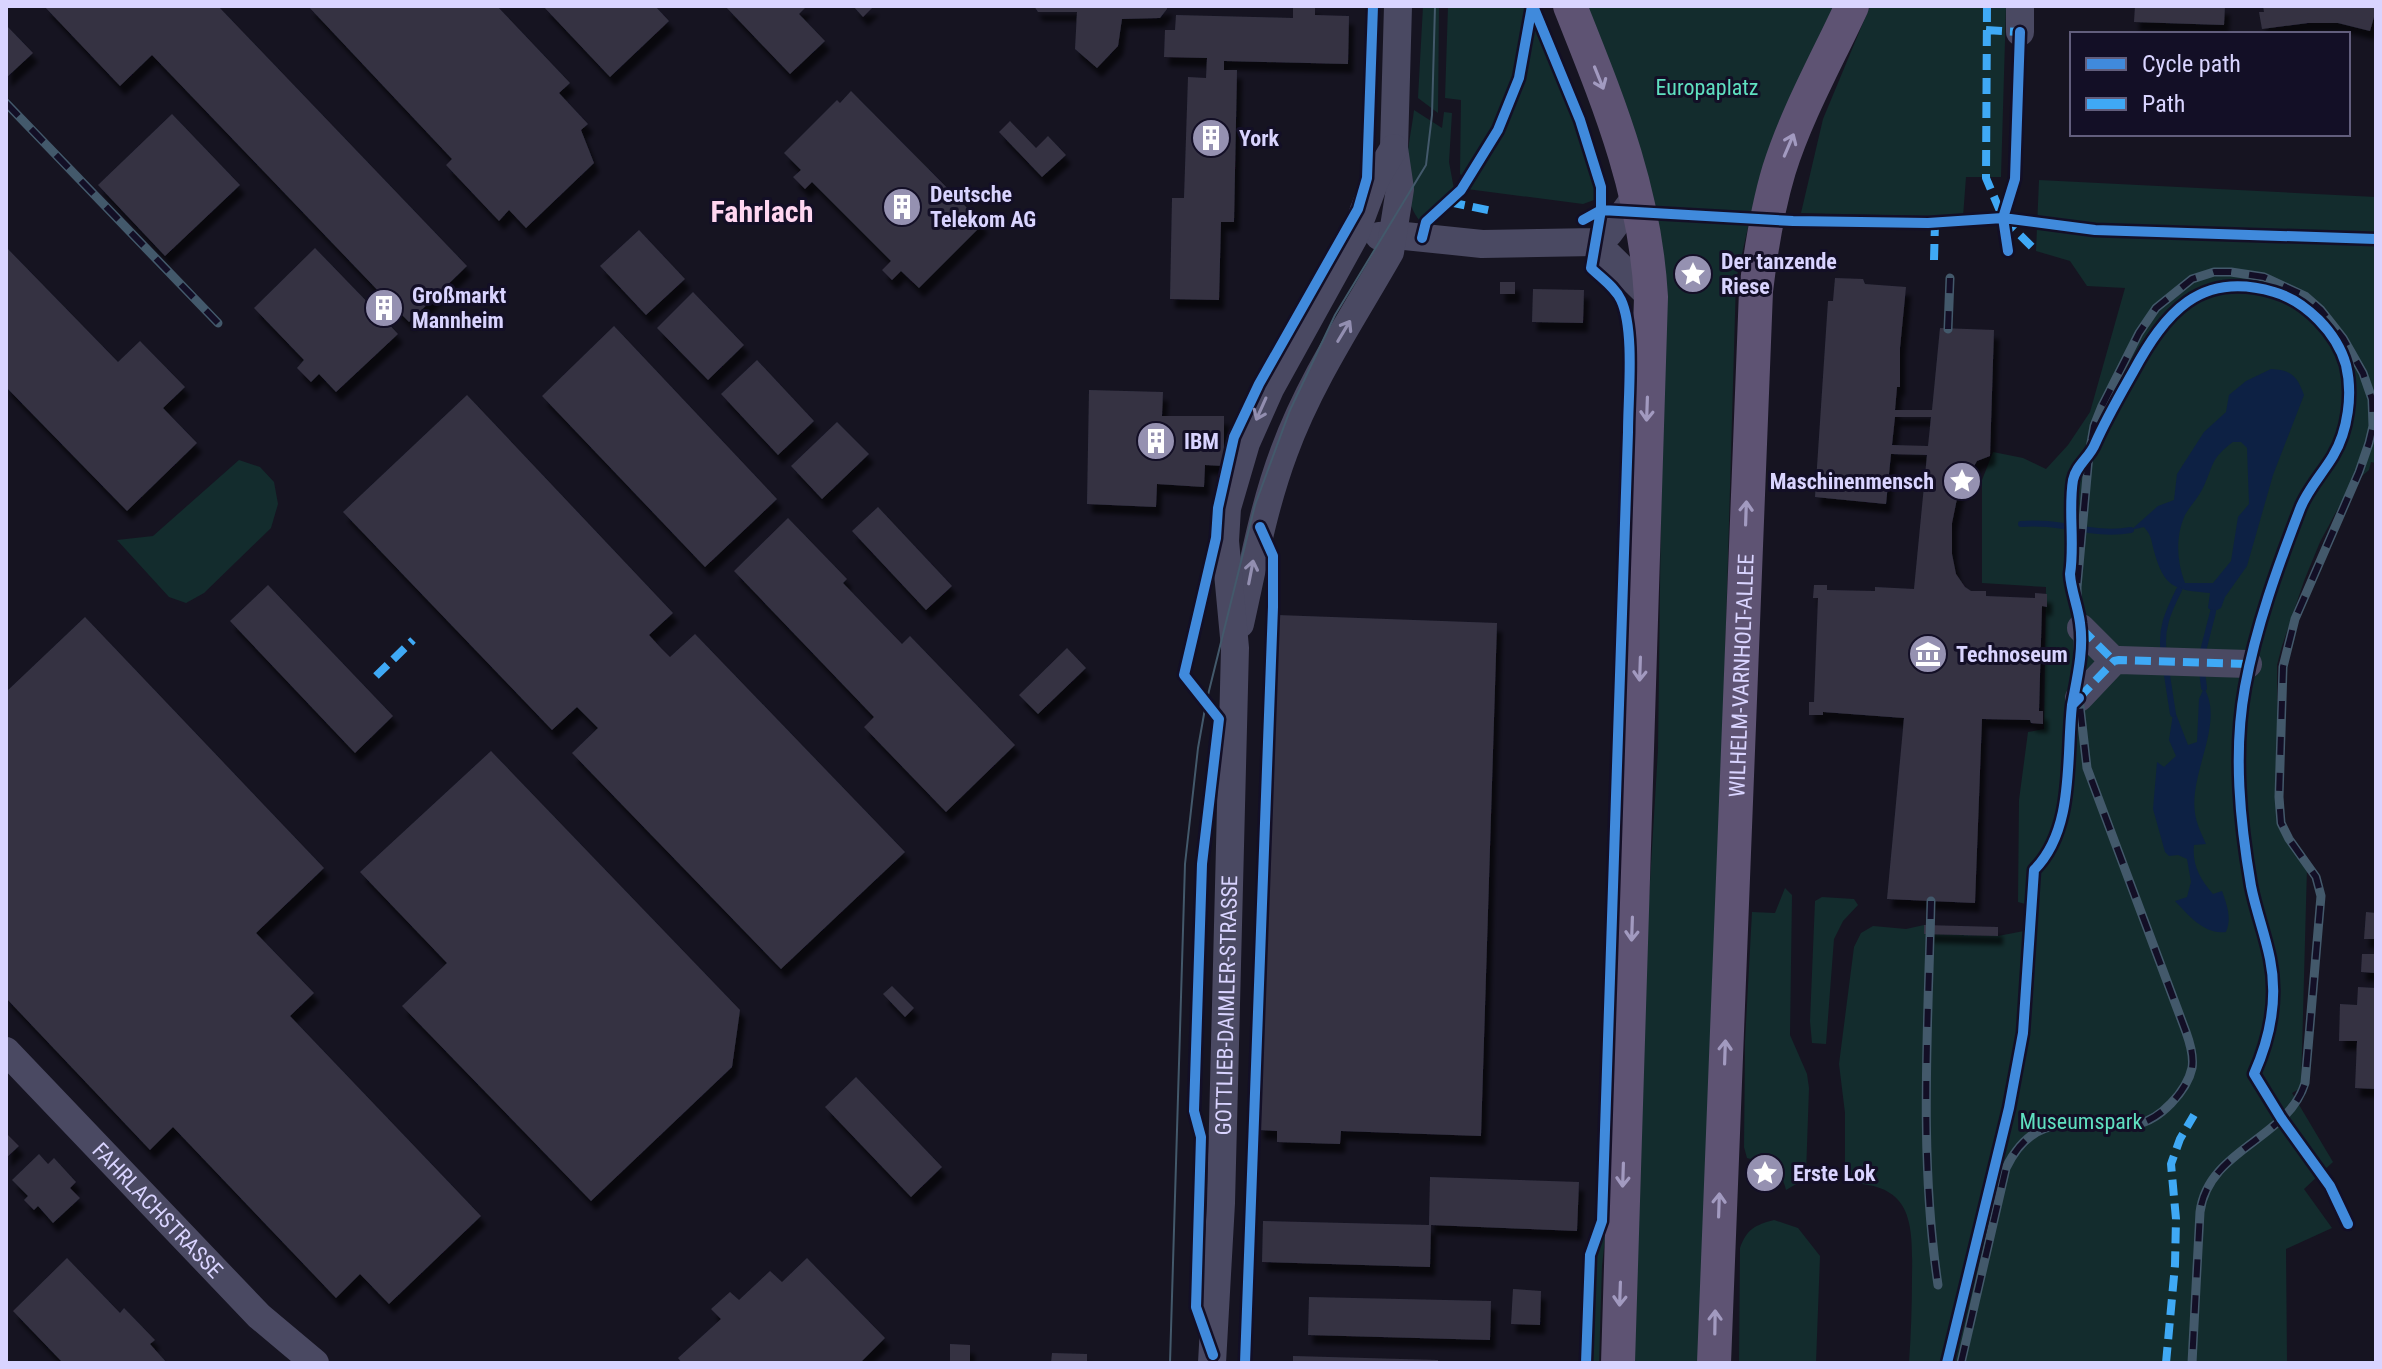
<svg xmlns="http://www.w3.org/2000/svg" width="2382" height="1369" viewBox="0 0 2382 1369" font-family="'Roboto Condensed',sans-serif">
  <defs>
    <filter id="shadow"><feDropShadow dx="5" dy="9" stdDeviation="2" flood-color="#0009"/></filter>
  </defs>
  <rect width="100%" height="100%" fill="#161421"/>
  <path fill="#132c2d" d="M1423,6H1439L1438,113L1418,98Z
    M1448,6H1524L1525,16C1519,73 1498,130 1463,176L1460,174L1461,100L1445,98Z
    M1586,6H1837L1758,184L1736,280L1722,765L1699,1363H1632L1642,1013L1658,750L1663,346Z
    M1870,6H2006L2001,177H1966L1963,217L1801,213L1823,119Z
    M1535,25L1569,107L1597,195L1594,200L1583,204L1467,189L1497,145L1514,106Z
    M1414,110L1442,128L1444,112L1452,113L1449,162L1454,189L1419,220C1396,189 1410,145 1414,110Z
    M2039,180L2376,197V463L2371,462L2369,470L2350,486L2320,542L2304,581L2282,646L2277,665L2278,813L2284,833L2307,867L2301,1088L2292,1093L2333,1162L2304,1189L2332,1228L2286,1249L2287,1363H1909C1911,1334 1912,1305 1912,1276C1913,1220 1912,1183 1845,1183V1113L1839,1064L1854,947L1861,933L1873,926L1906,929L1924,925V934L1998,936L2029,930V905L2018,902L2019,800L2028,732L2044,729L2046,587L1982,583V480L1993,452L2023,458L2046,469L2068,445L2090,412L2125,288L2087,286L2070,261L2036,251Z
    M239,460L260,467L274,482L278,504L271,528L204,593L186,603L169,597L117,540L153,536Z
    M1785,888L1792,895L1790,1035L1807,1074L1809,1088L1806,1174L1803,1180L1786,1190C1781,1167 1767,1164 1747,1158L1744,1147L1745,1041L1752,912L1775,913Z
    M1822,897L1854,899L1858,905L1843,921L1834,939L1826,1044L1812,1043L1810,1021L1815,901Z
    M1774,1220L1798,1228L1820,1256L1816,1363H1739L1740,1248C1747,1229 1755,1225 1774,1220Z
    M1604,1221H1607L1602,1266L1599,1363H1590L1594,1255Z"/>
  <path fill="#0d2144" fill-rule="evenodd" d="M2271,369C2292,370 2297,376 2304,395L2273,475L2247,566L2225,597L2221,608L2213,612L2208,608L2210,593C2175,590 2164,588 2154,551C2151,540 2152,536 2144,527L2131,530L2158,506L2174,500L2177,474L2204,432L2226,412L2229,395L2246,381ZM2233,442H2241L2247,448L2249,504L2238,517L2231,561L2213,583H2185C2177,562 2175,537 2185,515C2190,506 2198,498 2203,488C2214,465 2210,459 2233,442Z
    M2204,688C2225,723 2189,773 2195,813C2196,823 2202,835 2206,844L2194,845C2192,865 2200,879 2213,894L2222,891C2227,905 2232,918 2226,932C2205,935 2189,916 2175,901L2187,897L2191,882L2187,859L2178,855L2169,856L2165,852L2153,809L2157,762L2164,767L2176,756L2169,740L2173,714H2176L2188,745L2197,742L2199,699Z"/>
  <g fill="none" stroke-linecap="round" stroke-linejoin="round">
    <path stroke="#0d2144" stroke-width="6" d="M2021,524C2060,520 2092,537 2131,530
      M2164,654C2160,629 2168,612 2179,590
      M2202,655L2213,612
      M2166,669L2173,714
      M2202,671L2204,688"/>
  </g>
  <path fill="#343243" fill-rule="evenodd" filter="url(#shadow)" d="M44,6H218L467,266L409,322L393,306L382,317L398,334L336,392L319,374L311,382L297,368L304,360L254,308L315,248L375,310L386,299L152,55L120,86Z
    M308,6H497L570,83L559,93L588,124L581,130L594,163L526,228L509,210L499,221L446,165L452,159Z
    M543,6H655L669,21L610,77Z
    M725,6H807L799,14L825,41L790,74Z
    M853,6H874L863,17Z
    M1034,6H1167V9L1160,18L1122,19L1118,46L1097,68L1075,49L1077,12H1038Z
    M1293,6H1315V15L1349,16L1348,64L1224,61V70H1237L1234,222H1221L1219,300L1170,299L1172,198H1184L1188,77L1206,78L1207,58L1164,57L1165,30H1175L1176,15L1293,18Z
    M2135,6H2225L2224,25L2134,22Z
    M2263,6H2376V10L2370,31L2338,23H2308L2262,29L2259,12H2264Z
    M6,25L33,53L6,78Z
    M851,91L983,224L919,288L901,271L892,280L882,270L891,261L812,182L805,189L793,177L801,170L784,153L837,100L840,103Z
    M172,114L240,185L165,256L98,185Z
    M1010,121L1036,148L1048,136L1066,155L1042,177L999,132Z
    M639,230L685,279L646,315L600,266Z
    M6,247L118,362L140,341L185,387L163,408L197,443L127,511L6,387Z
    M1835,278L1863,279L1865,284L1906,287L1900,348V387H1897L1895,410H1932L1940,328L1994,330L1990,456L1977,461L1958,494L1952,523V554L1956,574L1965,587L1971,591H1986V596L2035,598V593L2047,594V607L2042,606L2039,711H2043V724L2031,723L2030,720L1982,719L1975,903L1887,899L1904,718L1823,712V715H1809V702H1814L1818,598H1813L1814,585H1827V590L1875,591V587L1914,589L1927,455L1891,454L1886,504L1815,497L1828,301H1833ZM1895,417H1931L1928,446L1892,445Z
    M1500,282H1515V294H1500Z
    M1533,289L1584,290L1583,323L1532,322Z
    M693,292L744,345L708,380L657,328Z
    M614,326L777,499L705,567L542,396Z
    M757,360L814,421L778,455L721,394Z
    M1089,390L1163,392L1162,416H1224V466L1205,465L1204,487L1157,484L1156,507L1087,504Z
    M467,395L673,613L649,635L660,647L670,657L695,634L905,852L781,969L572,753L598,728L577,707L552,730L343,512Z
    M837,422L869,454L822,499L791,466Z
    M878,507L952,586L926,610L852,531Z
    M788,518L847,579L843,583L902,644L910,636L1015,745L946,812L864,727L874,717L734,571Z
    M268,585L393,716L355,753L230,621Z
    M1277,615L1497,623L1481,1136L1341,1131L1340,1144L1277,1142V1131L1259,1130Z
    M85,617L324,868L256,933L314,993L290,1016L481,1216L389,1304L360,1274L336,1298L173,1127L150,1150L6,998V692Z
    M1067,648L1086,668L1038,714L1019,695Z
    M491,751L740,1010L732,1067L591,1201L402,1006L447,963L360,872Z
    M2366,912L2376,913V939H2364Z
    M1924,925L1998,927V936L1924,934Z
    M2362,954H2376V973L2361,972Z
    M892,986L914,1008L905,1017L883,994Z
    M2358,987L2376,988V1089L2355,1088L2357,1041H2339L2340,1004L2357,1005Z
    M856,1077L942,1167L911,1197L825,1107Z
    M6,1133L19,1146L6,1158Z
    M39,1154L48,1164L54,1158L76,1182L70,1188L80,1198L53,1223L38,1206L34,1210L24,1200L28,1196L12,1180Z
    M1430,1177L1579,1182L1577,1231L1431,1225L1430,1267L1262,1262L1263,1221L1429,1225Z
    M67,1258L120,1313L124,1308L155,1340L150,1344L167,1363H63L13,1311Z
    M807,1258L885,1338L860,1363H682L678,1358L721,1319L711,1309L730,1292L739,1300L770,1271L782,1282Z
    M1513,1289L1541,1291L1540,1325L1511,1324Z
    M1309,1297L1491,1301L1490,1340L1308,1335Z
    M950,1344L970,1345V1363H950Z
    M1052,1353L1087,1354V1363H1051Z
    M1293,1356L1438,1360V1363H1293Z"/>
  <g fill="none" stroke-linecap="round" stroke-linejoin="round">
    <g stroke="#4a4962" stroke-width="28">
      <path d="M2020,32V6"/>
      <path d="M1379,236L1395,235L1482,244L1595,242L1609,233L1637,195"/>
      <path d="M1595,242L1651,297"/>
      <path d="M1240,624C1253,566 1263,508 1284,452C1310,381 1353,317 1390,252L1400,189L1394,148L1398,6"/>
      <path d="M2081,628L2114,661"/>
      <path d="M2079,698L2114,661L2119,660L2248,664"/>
      <path id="s1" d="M6,1051L259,1316L315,1363"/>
      <path id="s2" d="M1212,1363L1221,1203L1235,648L1225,541L1227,508L1246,443L1270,389L1354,237L1376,178L1394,148"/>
    </g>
    <g stroke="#5e5373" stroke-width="34">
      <path d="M1570,6C1609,104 1645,190 1651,297L1618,1363"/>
      <path id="s3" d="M1714,1363L1756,291C1761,249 1767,210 1779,170C1797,113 1827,60 1852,6"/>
    </g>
    <path stroke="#43596b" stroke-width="2" d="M1170,1363L1185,864L1198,748L1206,703L1255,505L1290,410L1335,315L1426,165L1432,115L1435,6"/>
    <defs>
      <path id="rail" d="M6,103L218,323
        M1948,329L1950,278
        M1931,901C1928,1029 1919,1157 1938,1285
        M1961,1363L2006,1168C2037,1104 2083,1131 2137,1124C2160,1120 2187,1091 2192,1068C2194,1056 2190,1043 2186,1032L2087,768L2079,698L2077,587L2089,454L2094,426L2102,406L2139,333L2156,308L2192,279L2214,272H2231L2264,277L2305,296L2321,310L2343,338L2363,373L2372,399L2373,426L2369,443L2359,472L2295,619L2283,667L2279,797L2281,823L2289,839L2316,877L2321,896L2305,1083C2288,1139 2208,1149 2200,1212L2192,1363"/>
    </defs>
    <use href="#rail" stroke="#43596b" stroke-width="9"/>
    <use href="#rail" stroke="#130f26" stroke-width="6" stroke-dasharray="18" stroke-linecap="butt"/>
    <path stroke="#3fa9f5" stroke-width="8" stroke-dasharray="16 8" stroke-linecap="butt" d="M1987,6L1986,178L2003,218L2036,251
      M1986,30L2020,32L2019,38
      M1449,202L1492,211
      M1934,260L1935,222
      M2081,628L2114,661
      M376,676L413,640
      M2079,698L2114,661L2119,660L2248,664
      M2166,1363L2175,1265L2176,1219L2171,1164L2180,1139L2194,1115"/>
    <defs>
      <path id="cycleway" d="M1533,6L1580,120L1601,187V210L1591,268C1601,278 1615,287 1621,300C1635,330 1628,397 1628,432L1602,1221L1590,1255L1586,1363
        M1583,220L1601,210L1793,221L1928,223L2003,218L2095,230L2376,239
        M1422,238L1426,222L1461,190L1498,130L1519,78L1532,6
        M2008,251L2003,218L2015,179L2020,32
        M2072,705C2077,678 2084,650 2080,623C2078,606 2071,591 2070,574C2075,544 2068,509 2073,480C2076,465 2090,457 2095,444C2106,419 2120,395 2133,372C2165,313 2200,270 2274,292C2306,301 2337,333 2346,365C2353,394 2348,431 2333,456C2323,473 2307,490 2300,509C2278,566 2256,626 2245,687C2233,752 2240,822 2251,886C2256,911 2265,934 2270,959C2278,998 2270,1038 2254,1074L2281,1118L2330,1186L2348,1224
        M1213,1355L1196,1307L1201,1137L1194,1111L1202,864L1219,719L1184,675L1216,538L1218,508L1234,437L1259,384L1358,209L1367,178L1373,6
        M1245,1363L1273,607V556L1260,527
        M1947,1363L2009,1108L2023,1033L2034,870C2075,829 2066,758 2072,705L2079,698"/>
    </defs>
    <use href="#cycleway" stroke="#130f26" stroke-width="15"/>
    <use href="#cycleway" stroke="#408adc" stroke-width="10"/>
  </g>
  <defs><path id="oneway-shaft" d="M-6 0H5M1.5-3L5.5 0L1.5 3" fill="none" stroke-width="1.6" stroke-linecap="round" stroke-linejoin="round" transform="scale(2)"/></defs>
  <g stroke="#a29ac0">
    <use href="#oneway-shaft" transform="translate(1599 78) rotate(68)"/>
    <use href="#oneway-shaft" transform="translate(1789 145) rotate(-67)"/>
    <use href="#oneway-shaft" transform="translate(1647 409) rotate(92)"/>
    <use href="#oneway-shaft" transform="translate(1746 513) rotate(-88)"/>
    <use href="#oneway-shaft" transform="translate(1640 669) rotate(92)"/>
    <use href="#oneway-shaft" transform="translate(1632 929) rotate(92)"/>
    <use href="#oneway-shaft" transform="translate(1725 1052) rotate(-88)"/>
    <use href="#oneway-shaft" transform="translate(1623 1175) rotate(92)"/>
    <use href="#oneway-shaft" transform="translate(1719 1205) rotate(-88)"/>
    <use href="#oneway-shaft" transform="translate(1620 1294) rotate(92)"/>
    <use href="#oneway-shaft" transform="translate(1715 1322) rotate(-89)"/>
  </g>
  <g stroke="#928eb0">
    <use href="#oneway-shaft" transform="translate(1344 331) rotate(-59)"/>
    <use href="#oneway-shaft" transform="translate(1261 409) rotate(114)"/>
    <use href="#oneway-shaft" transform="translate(1251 572) rotate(-79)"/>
  </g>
  <defs>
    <symbol id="building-disc" viewBox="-11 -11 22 22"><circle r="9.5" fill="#9591b1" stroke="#130f26"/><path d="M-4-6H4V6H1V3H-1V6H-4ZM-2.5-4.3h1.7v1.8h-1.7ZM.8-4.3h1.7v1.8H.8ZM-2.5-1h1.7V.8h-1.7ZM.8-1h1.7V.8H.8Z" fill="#fff"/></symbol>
    <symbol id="sight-disc" viewBox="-11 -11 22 22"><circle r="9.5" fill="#9591b1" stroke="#130f26"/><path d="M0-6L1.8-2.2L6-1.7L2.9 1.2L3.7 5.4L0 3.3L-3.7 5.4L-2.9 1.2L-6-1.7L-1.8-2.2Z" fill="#fff"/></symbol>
    <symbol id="museum-disc" viewBox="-11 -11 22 22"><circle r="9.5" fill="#9591b1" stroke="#130f26"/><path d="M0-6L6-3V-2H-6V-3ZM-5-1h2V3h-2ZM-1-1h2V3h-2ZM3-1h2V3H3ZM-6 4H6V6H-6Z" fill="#fff"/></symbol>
  </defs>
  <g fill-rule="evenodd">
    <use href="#building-disc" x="1189" y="116" width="44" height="44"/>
    <use href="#building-disc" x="880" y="185" width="44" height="44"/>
    <use href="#sight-disc" x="1671" y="252" width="44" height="44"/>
    <use href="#building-disc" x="362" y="286" width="44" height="44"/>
    <use href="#building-disc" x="1134" y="419" width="44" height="44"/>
    <use href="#sight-disc" x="1940" y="459" width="44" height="44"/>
    <use href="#museum-disc" x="1906" y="632" width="44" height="44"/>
    <use href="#sight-disc" x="1743" y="1151" width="44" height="44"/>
  </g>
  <g text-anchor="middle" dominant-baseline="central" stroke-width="6" stroke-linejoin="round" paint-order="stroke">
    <g font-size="22" fill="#5fe0c0" stroke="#130f26">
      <text x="1707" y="87">Europaplatz</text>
      <text x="2081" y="1121">Museumspark</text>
    </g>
    <g font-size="22" font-weight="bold" fill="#d9d4ff" stroke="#130f26" text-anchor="start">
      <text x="1239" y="138">York</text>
      <text x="930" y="194">Deutsche<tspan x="930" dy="25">Telekom AG</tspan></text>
      <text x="1721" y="261">Der tanzende<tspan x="1721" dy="25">Riese</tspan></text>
      <text x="412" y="295">Großmarkt<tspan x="412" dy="25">Mannheim</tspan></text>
      <text x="1184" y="441">IBM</text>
      <text x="1934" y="481" text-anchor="end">Maschinenmensch</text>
      <text x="1956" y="654">Technoseum</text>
      <text x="1793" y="1173">Erste Lok</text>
    </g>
    <g font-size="22" fill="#d9d4ff" stroke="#130f26">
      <text stroke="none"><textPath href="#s3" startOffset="688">WILHELM-VARNHOLT-ALLEE</textPath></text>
      <text stroke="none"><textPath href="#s2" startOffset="358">GOTTLIEB-DAIMLER-STRASSE</textPath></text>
      <text stroke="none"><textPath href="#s1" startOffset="220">FAHRLACHSTRASSE</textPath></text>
    </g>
    <g font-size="30" font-weight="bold" fill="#ffd6f0" stroke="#130f26">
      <text x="762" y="211">Fahrlach</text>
    </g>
  </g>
  <rect width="2382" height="1369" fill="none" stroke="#d9d4ff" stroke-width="16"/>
  <rect x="2070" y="32" width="280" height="104" fill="#130f26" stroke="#625e7d" stroke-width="2"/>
  <rect x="2086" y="58" width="40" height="12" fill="#408adc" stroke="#625e7d" stroke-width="2"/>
  <text x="2142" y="72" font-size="24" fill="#d9d4ff">Cycle path</text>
  <rect x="2086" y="98" width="40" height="12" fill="#3fa9f5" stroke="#625e7d" stroke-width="2"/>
  <text x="2142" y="112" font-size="24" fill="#d9d4ff">Path</text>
</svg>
